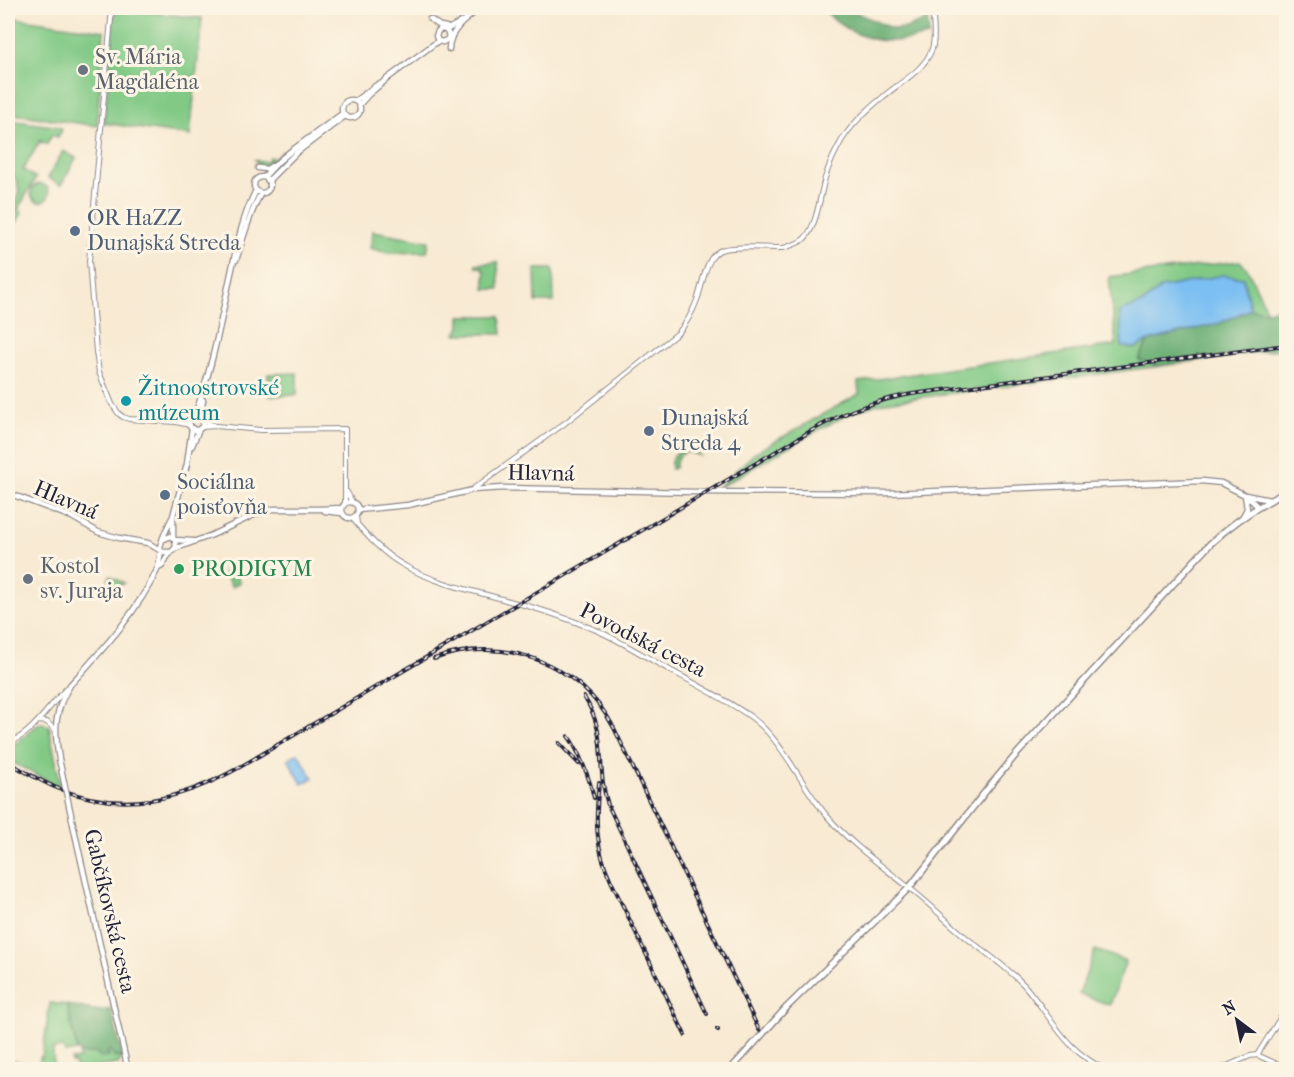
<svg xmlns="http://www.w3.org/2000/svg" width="1294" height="1077" viewBox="0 0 1294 1077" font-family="'IM FELL French Canon',serif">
  <rect width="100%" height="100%" fill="#fcf5e5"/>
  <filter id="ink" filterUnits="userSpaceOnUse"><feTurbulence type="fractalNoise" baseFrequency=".0167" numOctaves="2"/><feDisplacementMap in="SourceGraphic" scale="12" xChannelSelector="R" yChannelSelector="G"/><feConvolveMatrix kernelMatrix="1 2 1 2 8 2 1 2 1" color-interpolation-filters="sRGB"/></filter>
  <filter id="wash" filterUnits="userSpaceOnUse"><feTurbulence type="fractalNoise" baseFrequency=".008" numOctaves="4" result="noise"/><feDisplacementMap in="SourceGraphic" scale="24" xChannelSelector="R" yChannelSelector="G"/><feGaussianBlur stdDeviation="1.35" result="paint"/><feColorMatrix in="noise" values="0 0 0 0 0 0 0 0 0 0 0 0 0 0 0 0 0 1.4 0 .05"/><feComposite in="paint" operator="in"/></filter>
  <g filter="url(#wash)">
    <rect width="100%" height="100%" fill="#f8ead3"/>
    <path fill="#81c985" stroke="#527660" stroke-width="1.5" d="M115,9L202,18L190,136L104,123Z
      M8,17L104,31L97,126L8,113Z
      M336,114L337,115L307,136L270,167H261L255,160L272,163L273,161H268L269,157L275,158L284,150L280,156L320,125L286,149L329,118V119Z
      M8,120L60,127L62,130L58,137L52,135L47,144L40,141L23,170L36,178L18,209L22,213L8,238V210C22,198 22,182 8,170Z
      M63,151L76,158L61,185L48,178Z
      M31 193a9 9 0 1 1 18 0a9 9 0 1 1-18 0Z
      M373,231L429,241L427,252L387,253L370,248Z
      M1240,261L1248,270L1267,311L1250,309L1243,278L1161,288L1143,303L1136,348L1148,341L1139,360L1160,366L885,402L855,411L816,431L716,489L756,452L859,394L858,382L1116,345L1109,277Z
      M498,262L499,289H485V271L483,270L482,267H476V264Z
      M535,269H553L554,302H536Z
      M460,316H500L502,334H456L460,327Z
      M297,373V395L269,396L268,374Z
      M687,446L701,456L686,451L677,458L675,468L671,469C669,457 677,452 687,446Z
      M232,569L240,582L232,587L224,573Z
      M110,576L124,583L107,593L104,591Z
      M42,723L49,726L61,788L8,760V747C22,743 29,728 42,723Z
      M1095,950L1126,961L1110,1005L1079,994Z
      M50,1003L67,1005L77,1051L65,1053L63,1048L53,1049L54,1069H44L40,1064V1057H42Z
      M111,1050L114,1057H123L118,1064L86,1069H77L74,1063H71V1060L80,1059L79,1054L97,1053L109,1057L107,1051Z
      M8,1060L36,1065L37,1069H23L8,1067Z"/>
    <path fill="#68ad72" stroke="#456856" stroke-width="1.5" d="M823,8H846L893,29L906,28L928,19L929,36C917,38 904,41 892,41C868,42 836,27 823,8Z
      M1286,306V348L1160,366L1139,360L1148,341L1220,323L1250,309L1267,311Z
      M67,1005L100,1011L111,1009L123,1057H114L111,1050L107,1052L109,1057L101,1058L97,1053L80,1054L79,1050H77Z"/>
    <path fill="#7cbff2" stroke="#4f7096" stroke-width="1.5" d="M1223,275L1243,278L1250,309L1220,323L1148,341L1136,348L1122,347L1120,312L1143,303L1161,288Z
      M298,753L313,778L302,784L288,759Z"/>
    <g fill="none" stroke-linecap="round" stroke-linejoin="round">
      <path stroke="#7cbff2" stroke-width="4" d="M590,1070L592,1065"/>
    </g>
  </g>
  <g filter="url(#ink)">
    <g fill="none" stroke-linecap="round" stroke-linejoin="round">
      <defs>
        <path id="tertiary" d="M112,8L89,261L96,352L99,372L112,404L119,414L123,417L129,419L176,422L190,425
          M202,421L213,425
          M180,422L191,419
          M202,427L216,426L261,430L345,429V503
          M473,489L565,423L678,333C687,323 693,311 697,300C703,285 705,256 721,250C734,245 768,248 783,248C790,246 798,244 804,239C817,227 820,195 825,178C829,165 835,152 842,140C852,124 868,109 883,97C900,82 924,71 932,49C936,37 933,20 932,8
          M347,492L352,502
          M356,516L357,524
          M352,518C367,536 384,555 405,566C436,584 475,591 509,601C538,608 569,619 596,630C621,641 644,656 668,669C696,684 725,699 751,717C783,740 801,786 827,816C853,847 887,869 918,895C935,909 951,925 968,939C987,954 1007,967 1024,985C1052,1017 1064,1051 1107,1070
          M38,721L47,722L55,730
          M8,742C30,738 51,703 67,688
          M1257,1055L1286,1009
          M1218,1070L1250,1056L1257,1055L1286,1068"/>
        <path id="secondary" d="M430,19L440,26L446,27
          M446,30L449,35L448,39L443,42L438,41L436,36L438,31L441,29L446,30L465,20
          M449,49C449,30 467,18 481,8
          M342 109a9 9 0 1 1 18 0a9 9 0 1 1-18 0Z
          M355,101L378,84
          M359,105L369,94L388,78L438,41
          M258,168L267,169L272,166
          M264,177L279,161L291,151L343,113
          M254 185a8 8 0 1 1 16 0a8 8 0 1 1-16 0Z
          M268,181L296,153L345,116
          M236,260C244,237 249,214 261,193
          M189 423a7 7 0 1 1 14 0a7 7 0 1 1-14 0Z
          M194,417C211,373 220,325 230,278C237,246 241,221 256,190
          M200,418L203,400
          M192,446L199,429
          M8,493L72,517L98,532L119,538L148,543L163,552H169
          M1247,496L1258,507
          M342 510a8 8 0 1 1 16 0a8 8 0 1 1-16 0Z
          M358,510L408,505L473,490L503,488L695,492L888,493L1202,481L1221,483L1245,495L1270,500
          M325,511L342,513
          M1243,516L1247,509L1245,495
          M173,537V516L187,464L192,428
          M164,539L171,536L175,540L193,541
          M160,549C160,543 169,524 172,518
          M174,549L212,535L256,514L273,509H320L342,508
          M158,568L161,551
          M59,759C54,730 54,711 70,685C103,649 137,613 158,568L162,566L167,557L176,547L175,540
          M76,838L128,1070"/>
        <path id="primary" d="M730,1070L787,1007L909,888L989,787L1015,756L1210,544C1233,522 1258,506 1286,492"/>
      </defs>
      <use href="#tertiary" stroke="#8d8687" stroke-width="6"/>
      <use href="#secondary" stroke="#8d8687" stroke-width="7"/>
      <use href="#primary" stroke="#8d8687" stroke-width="8"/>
      <use href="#tertiary" stroke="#fff" stroke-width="4"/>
      <use href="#secondary" stroke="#fff" stroke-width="4.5"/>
      <use href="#primary" stroke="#fff" stroke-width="5"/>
      <defs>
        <path id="rail" d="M434,659C503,634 580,663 614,728L759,1030
          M584,697C609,735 595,766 608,805L707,1014
          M568,736C579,750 590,780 594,798
          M559,743L579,764
          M8,762C24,771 40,781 57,788C122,814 180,801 240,767L809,432C842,413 875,400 912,394L1286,345
          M599,783C595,820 595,847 611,881L685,1035
          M717,1029L718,1030"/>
      </defs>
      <use href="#rail" stroke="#22223b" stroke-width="4"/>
      <use href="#rail" stroke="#fcf5e5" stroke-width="1.5" stroke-dasharray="4.5" stroke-linecap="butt"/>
      <defs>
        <path id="secondary-bridge" d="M59,759L76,838"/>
      </defs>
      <use href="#secondary-bridge" stroke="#8d8687" stroke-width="7" stroke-linecap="butt"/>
      <use href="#secondary-bridge" stroke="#fff" stroke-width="4.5"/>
    </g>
  </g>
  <g fill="#6b7280" stroke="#fcf5e5" stroke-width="2">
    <circle cx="83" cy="70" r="6"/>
    <circle cx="28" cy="579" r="6"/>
  </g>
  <g fill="#5c6f8a" stroke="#fcf5e5" stroke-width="2">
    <circle cx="75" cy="231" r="6"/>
    <circle cx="649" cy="431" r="6"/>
    <circle cx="165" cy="495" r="6"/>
  </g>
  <circle fill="#0f9aa8" stroke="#fcf5e5" stroke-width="2" cx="126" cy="401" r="6"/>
  <circle fill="#2e9e5b" stroke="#fcf5e5" stroke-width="2" cx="179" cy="569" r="6"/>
  <g text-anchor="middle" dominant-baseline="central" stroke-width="6" stroke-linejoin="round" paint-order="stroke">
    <g font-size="22" fill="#5b616d" stroke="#fcf5e5" text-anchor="start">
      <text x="95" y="57">Sv. Mária<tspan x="95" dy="25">Magdaléna</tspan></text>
      <text x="40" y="566">Kostol<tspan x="40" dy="25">sv. Juraja</tspan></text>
    </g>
    <g font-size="22" fill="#4e5e75" stroke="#fcf5e5" text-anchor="start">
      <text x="87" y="218">OR HaZZ<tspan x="87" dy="25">Dunajská Streda</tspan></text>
      <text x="661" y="418">Dunajská<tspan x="661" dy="25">Streda 4</tspan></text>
      <text x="177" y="482">Sociálna<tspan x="177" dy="25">poisťovňa</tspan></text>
    </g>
    <g font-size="22" fill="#0d838f" stroke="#fcf5e5" text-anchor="start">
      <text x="138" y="388">Žitnoostrovské<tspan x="138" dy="25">múzeum</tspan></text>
    </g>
    <g font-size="22" fill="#22223b" stroke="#fcf5e5">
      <text transform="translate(541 473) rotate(1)">Hlavná</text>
      <text transform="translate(66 500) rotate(23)">Hlavná</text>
      <text transform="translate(643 640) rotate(27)">Povodská cesta</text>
      <text transform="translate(110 911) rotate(77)">Gabčíkovská cesta</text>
    </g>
    <g font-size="22" fill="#27864d" stroke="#fcf5e5" text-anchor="start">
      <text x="191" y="569">PRODIGYM</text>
    </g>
  </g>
  <rect width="1294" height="1077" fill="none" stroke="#fcf5e5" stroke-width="30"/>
  <g transform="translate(1237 1020) rotate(328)" stroke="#fcf5e5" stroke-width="4.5" paint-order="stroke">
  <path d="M0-4.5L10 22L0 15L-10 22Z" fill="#22223b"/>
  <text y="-9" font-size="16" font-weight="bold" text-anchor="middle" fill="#22223b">N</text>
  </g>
</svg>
